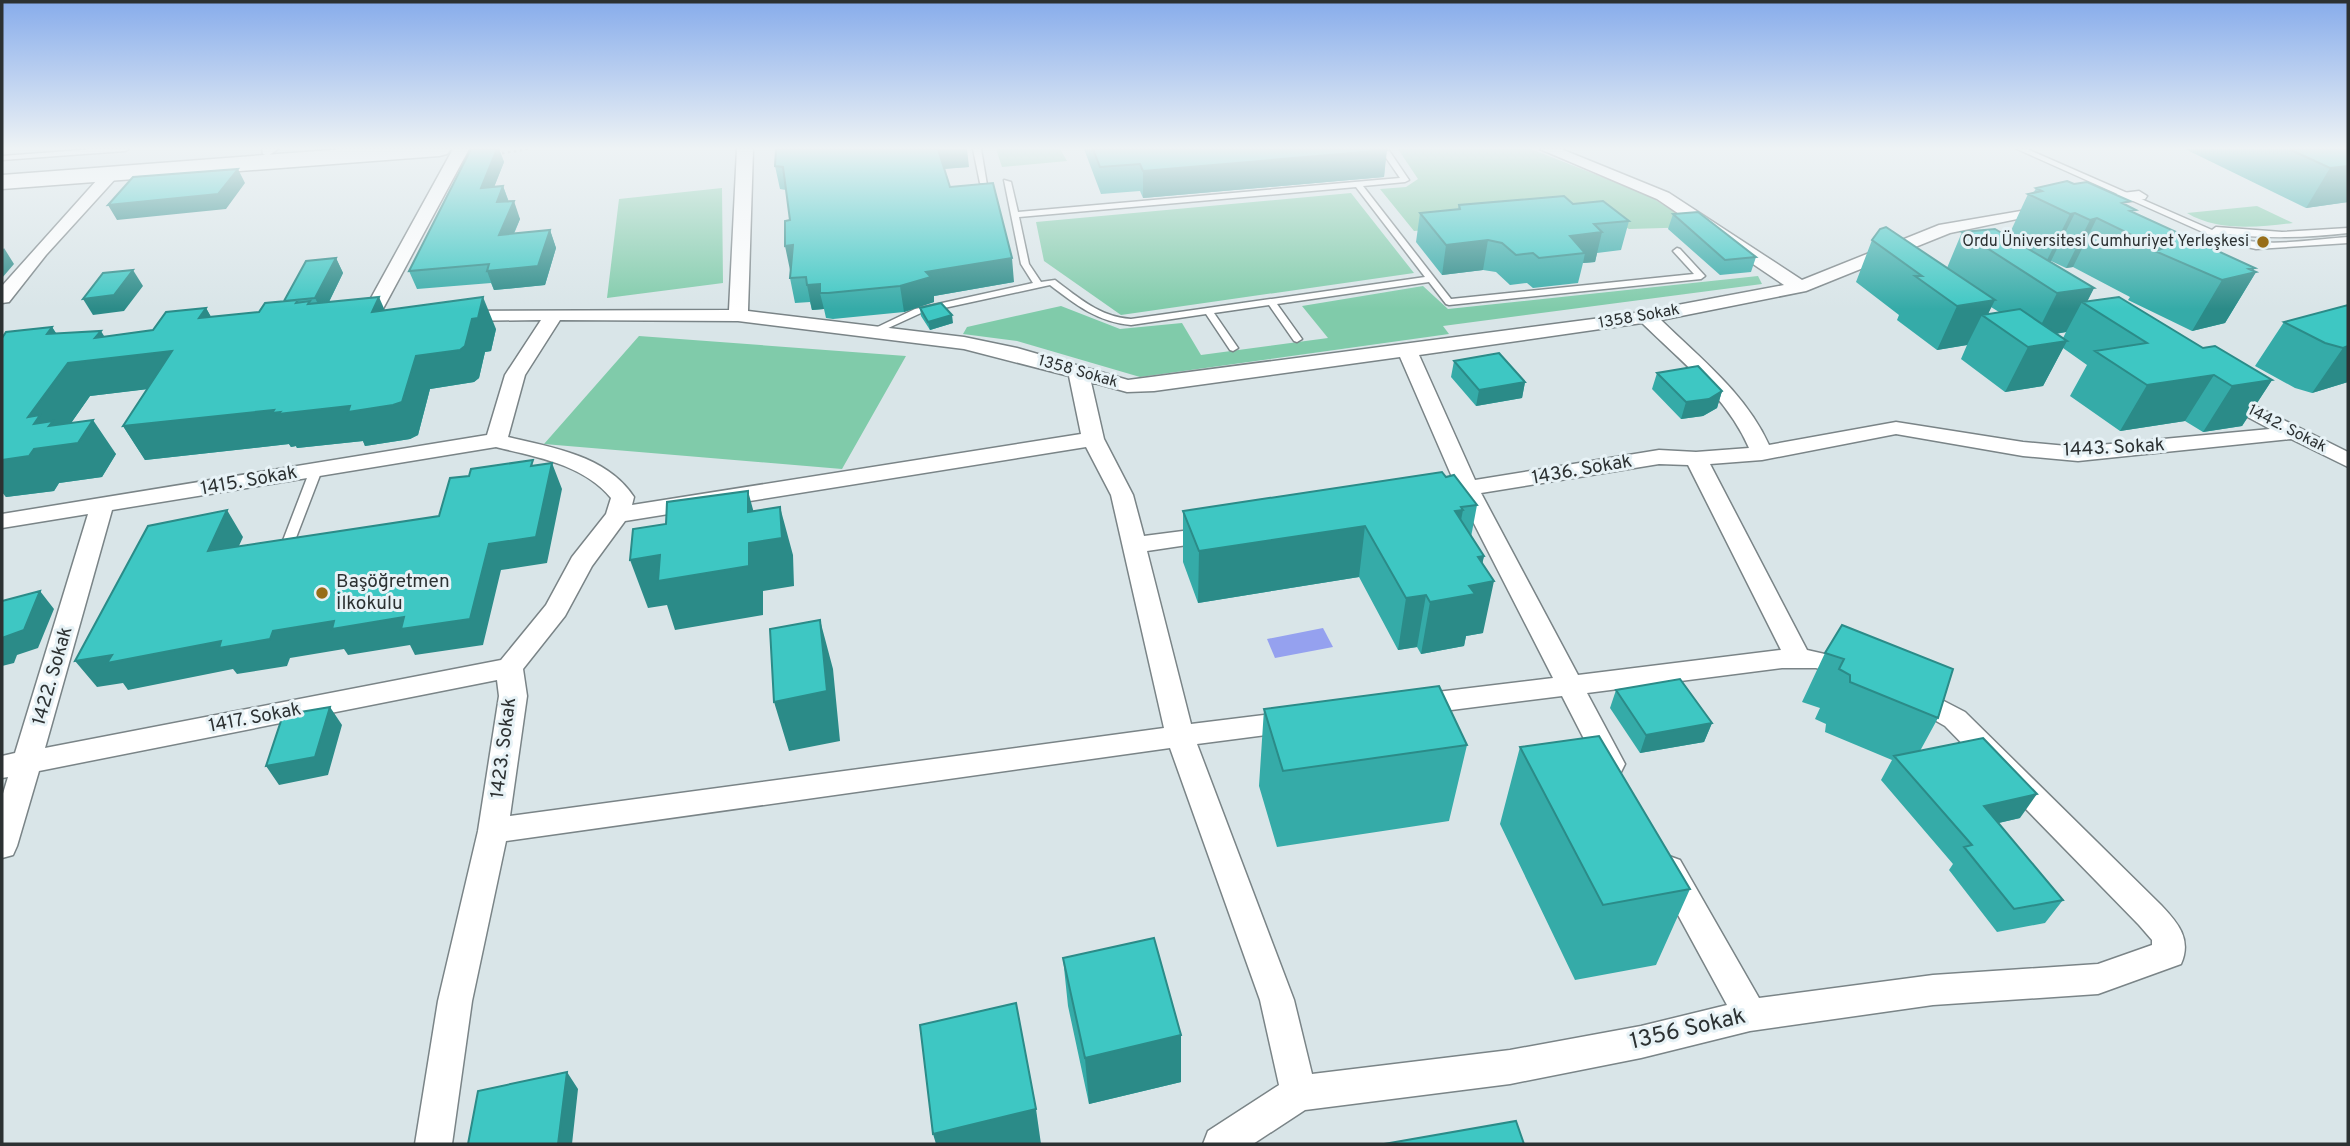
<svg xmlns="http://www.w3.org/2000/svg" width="2350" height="1146" viewBox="0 0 2350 1146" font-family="Overpass,sans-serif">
  <rect width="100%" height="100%" fill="#d9e5e8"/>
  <path fill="#80cbaa" d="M996,149H1060L1067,161L1002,167Z
    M1398,149H1531L1648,195L1698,227L1629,229L1608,216L1414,231L1380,189L1406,187L1418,179Z
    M722,188L723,283L607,298L619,199Z
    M1351,193L1414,273L1121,315L1044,261L1036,222Z
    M2257,206L2293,223C2259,227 2218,232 2187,213Z
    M1758,276L1762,284L1443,326L1449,334L1140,377L1017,341L963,334L967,327L1061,306L1120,329L1182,323L1201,355L1328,338L1302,306L1423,286L1448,309Z
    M639,336L906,356L842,469L544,444Z"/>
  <path fill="#95a1ef" d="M1323,628L1333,647L1275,658L1267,639Z"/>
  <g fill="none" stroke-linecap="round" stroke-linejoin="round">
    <defs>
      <path id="service" d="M94,149H129L125,151L2,160V156Z
        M973,149H981L987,185L980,183Z
        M1380,149H1388L1409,180L1405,182L1363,186L1451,299L1694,274L1673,251L1677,248L1680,249L1705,276L1701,279L1449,305L1446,304L1429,282L1277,304L1302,339L1297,342L1294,341L1269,305L1214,313L1238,348L1233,351L1230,350L1206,314L1131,325C1098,322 1076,305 1050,285L921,313L873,335L870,336L865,333L915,309L1033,283L1021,264L1004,180L1011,182L1018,212L1400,178ZM1356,187L1425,277L1131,319C1100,317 1079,298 1055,280L1041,282L1029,264L1019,217Z
        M2017,149H2027L2212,230L2216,227L2282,232L2348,228V233C2305,238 2262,239 2219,233C2259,250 2306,240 2348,237V243L2256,249L2225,242Z
        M316,467L322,470L294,543L288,547L284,546L282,543L310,470Z"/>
      <path id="minor" d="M262,149H278L268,156L263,154Z
        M453,149H469L378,318L369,324L362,322L360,318Z
        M737,149H753L748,311L964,337L1017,348L1128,380L1624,315L1784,285L1657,199L1540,149H1561L1669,193L1802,280L1939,225L2056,205V211L1950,233L1806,291L1661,320C1700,358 1746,394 1769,445L1896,422L2023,442L2078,447L2270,429L2214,399L2211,395L2221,389L2348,452V467L2291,439L2078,461L2023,456L1896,434L1762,460L1710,464L1807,650L1860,662L1864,669L1860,676L1851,678L1816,668H1782L1587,693L1625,764L1621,772L1611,775L1601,772L1562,696L1412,715L1402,712L1398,705L1402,698L1412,695L1553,678L1462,500L1400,357L1154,391L1127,392L1091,382L1104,439L1133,495L1144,536L1214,527L1222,529L1226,534L1222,539L1214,541L1147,551L1191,724L1296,711L1306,714L1310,721L1306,728L1296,731L1197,744L1294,1000L1312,1074L1510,1050L1641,1026L1727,1005L1653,869L1658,860L1669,856L1680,860L1759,998L1933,975L2098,964L2152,945V940L2139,925L1945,726L1903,702L1899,695L1903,688L1913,685L1965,712L2161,905C2178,923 2192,939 2181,964L2098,994L1933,1005L1750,1031L1641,1058L1510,1084L1305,1110L1253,1144H1203L1208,1131L1279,1085L1260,1000L1170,748L506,841L472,1001L452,1144H415L438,1001L478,831L499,696L497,680L39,771L17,846L13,855L2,858V797L8,777L2,778V756L15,753L88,514L2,528V514L487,435L505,375L541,320L456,321L449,319L447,315L449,311L729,310ZM560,320L738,321L964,349L1069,376L1081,434L632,505L634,497C606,455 553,448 508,437L525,375ZM1642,323C1681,361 1727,397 1749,448L1696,452L1659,450L1475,480L1419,355ZM496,447C536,457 583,464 611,498L606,514L572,557L546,605L501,660L45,748L112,510ZM1086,447L1111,495L1164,728L510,816L527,696L523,669L565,616L592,566L625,521ZM1659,464L1688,465L1781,650L1578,675L1481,493Z
        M111,169L117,171V177L46,255L9,302L2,303V286L105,171Z
        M2139,191L2147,196L2145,199L2089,207L2081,202L2089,197Z"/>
      <path id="trunk" d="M344,149H451L447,154L439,156L2,189V175Z"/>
    </defs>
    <use href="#service" stroke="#7a8487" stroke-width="3"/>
    <use href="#minor" stroke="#7a8487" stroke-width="3"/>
    <use href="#trunk" stroke="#7a8487" stroke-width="3"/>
    <path stroke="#879092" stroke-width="2.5" stroke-dasharray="2.5 3.5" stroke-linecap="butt" d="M496,154L529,149"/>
    <use href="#service" fill="#fff" fill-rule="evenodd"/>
    <use href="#minor" fill="#fff" fill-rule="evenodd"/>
    <use href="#trunk" fill="#fff" fill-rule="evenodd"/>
  </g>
  <path fill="#35aba8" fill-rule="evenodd" d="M471,149H499L504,162L494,187L503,186L509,202L520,219L514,234L550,230L556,248L545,285L494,290L491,283L417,289L409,271Z
    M1084,149H1386L1384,177L1143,198L1140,191L1101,194Z
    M2185,149H2348V202L2306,208Z
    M775,166L969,167L944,169L950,187L1014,282L934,296V302L904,312L833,319L826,318L824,309L812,310L810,302L795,303L790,278V220L786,190L780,189Z
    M2036,188L2127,206L2135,213L2256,272L2225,323L2192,331L2128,300L2130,297L2073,267L2066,268L2051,261H2049L2094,288L2087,301L2203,348L2272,380L2242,426L2203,432L2185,421L2120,431L2070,396L2087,365L2063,348L2043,386L2005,392L1961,359L1967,345L1937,350L1897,320L1899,315L1856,282L1872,240L1947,268L1962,232L2008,237L2028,194L2034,192ZM1991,307L1999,312L1988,314ZM2066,332L2063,338L2056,334Z
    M1573,204L1629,221L1621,250L1597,253L1595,262L1583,263L1578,283L1533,288L1527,283L1510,285L1496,272L1483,270L1442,275L1416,242L1420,213L1458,209L1459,205Z
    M1673,214L1756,257L1751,272L1720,275L1668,229Z
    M336,258L343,273L329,302L496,329L491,351L485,352L479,378L474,382L430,389L418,435L410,439L365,446L363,441L297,448L296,446L291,447L289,444L145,460L123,426L147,389L90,396L71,423L116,454L102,477L59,483L54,491L6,497L2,492V338L52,327L56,333L105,337L153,330L206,308L211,317L259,312L284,301Z
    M2348,305V382L2312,393L2295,388L2255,366L2284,322Z
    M920,308L953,323L930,330L921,316Z
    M1454,361L1525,382L1522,398L1476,406L1451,377Z
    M1657,373L1722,391L1717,408L1703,416L1681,419L1652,389Z
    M1446,477L1477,505L1471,537L1484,556L1482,563L1483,633L1466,636L1464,646L1421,654L1417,647L1398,650L1359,577L1198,603L1183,562V511Z
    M1842,625L1938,718L1920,751L2020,818L1998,823L2063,900L2045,923L1997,932L1949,870L1953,864L1881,780L1892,760L1825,732L1826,724L1815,719L1820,708L1802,702L1825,653Z
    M1616,690L1712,723L1704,742L1640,753L1610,708Z
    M1264,709L1467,745L1449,821L1277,847L1259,786Z
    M1520,747L1690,889L1656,965L1575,980L1500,824Z
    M1063,958L1181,1082L1089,1104L1068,1006Z"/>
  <path fill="#2b8b88" d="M497,149H499L504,162L487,205L481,188Z
    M937,149H967L969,167L940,169Z
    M1387,150L1384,177L1143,198V171Z
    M2348,166V202L2306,208L2330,168Z
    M238,169L245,183L226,209L117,220L108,205Z
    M503,186L509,203L497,202Z
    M514,201L520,219L505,253L499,235Z
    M2075,213L2051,261L2046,262L2070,214Z
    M2097,218L2073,267L2066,268L2090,220Z
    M550,230L556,248L545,285L494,290L487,271Z
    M1602,232L1595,262L1583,263L1585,253L1570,236Z
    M1488,240L1483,270L1442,275L1446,245Z
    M793,245L790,270L785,246Z
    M4,248L14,264L2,278V251Z
    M336,258L343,273L323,314L315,298Z
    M1012,258L1014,282L934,296V302L904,312L900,286L926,272Z
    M2255,268L2251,273L2256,272L2225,323L2192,331L2222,280Z
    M133,270L143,286L124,311L93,315L83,299Z
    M820,284V293L824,309L812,310L807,285Z
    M2094,288L2086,304L2082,302L2066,332L2035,337L2057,293Z
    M379,297L393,329L372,312Z
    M483,297L496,329L491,351L485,352L479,378L474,382L430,389L418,435L410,439L365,446L363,441L297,448L296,446L291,447L289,444L145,460L123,426L416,356L472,319Z
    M1995,300L1986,318L1982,315L1967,345L1937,350L1957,306Z
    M206,308L224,340L199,318Z
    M952,315L953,323L930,330L928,322Z
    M52,327L73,360L95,338L101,331L117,357L172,351L191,384L90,396L62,436L93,420L116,454L102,477L59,483L54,491L6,497L2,492V453L28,417L47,334Z
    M2067,341L2043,386L2005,392L2028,347Z
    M2348,346V382L2312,393L2343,348Z
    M2214,375L2185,421L2120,431L2147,385Z
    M2272,380L2242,426L2203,432L2232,386Z
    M1525,382L1522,398L1476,406L1479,390Z
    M1722,391L1717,408L1703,416L1681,419L1686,402Z
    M552,463L562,489L547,563L501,570L483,645L415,655L410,645L348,655L344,649L290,658L287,666L237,674L233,669L128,690L123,683L97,687L75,661L273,631L489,544Z
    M748,491L761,539L780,507L793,555L794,586L763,591V615L675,630L667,605L648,608L630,560L748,512Z
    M227,510L243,537L225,577L208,551Z
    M1463,510L1453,561L1455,511Z
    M1365,526L1359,577L1198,603L1199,551Z
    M1484,556L1478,584L1494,581L1483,633L1466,636L1464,646L1421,654L1430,602L1478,557Z
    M40,591L54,609L38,648L17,655L14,663L2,666V638Z
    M1426,595L1417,647L1398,650L1406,598Z
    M820,620L833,669L840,741L789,751L774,702Z
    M330,707L342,725L328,775L279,785L266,766Z
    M1712,723L1704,742L1640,753L1646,735Z
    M2037,794L2020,818L1969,830L1984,806Z
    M1181,1035V1082L1089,1104L1085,1058Z
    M567,1072L578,1089L572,1144H558Z
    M1036,1109L1041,1144H936L933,1134Z"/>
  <path fill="#3ec7c3" stroke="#2b8b88" stroke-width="2" d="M471,149H497L481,188L503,186L497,202L514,201L499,235L550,230L538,266L487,271L489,264L409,271Z
    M776,149H938L950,187L993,183L1012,258L926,272L931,277L900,286L828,293H820V284L807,285L806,277L790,278L793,245L785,246V221L790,220L783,167L775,166Z
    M1093,149H1386L1387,150L1143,171L1140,164L1100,167Z
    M2289,149H2348V166L2330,168Z
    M238,169L218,194L108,205L133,177Z
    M2067,181L2074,184L2087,182L2130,201L2122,203L2136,210L2130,211L2255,268L2249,269L2256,272L2222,280L2155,251L2161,249L2097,218L2090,220L2075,213L2070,214L2028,194L2042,191L2036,188Z
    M1564,196L1573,204L1603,201L1629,221L1594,224L1602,232L1570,236L1585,253L1539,258L1533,253L1516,255L1502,243L1488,240L1446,245L1420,213L1460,209L1459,205Z
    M1698,212L1756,257L1725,260L1673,214Z
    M1886,227L1995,300L1957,306L1915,276H1922L1872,240L1880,229Z
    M1995,229L2094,288L2057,293L1962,232Z
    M336,258L315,298L284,301L306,261Z
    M133,270L114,295L83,299L103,273Z
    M379,297L372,312L483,297L478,318L472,319L465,346L460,350L416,356L402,402L393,405L348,412L350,406L278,414L280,412L272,413L274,410L123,426L172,351L68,363L28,417L40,415L34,424L53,421L49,426L93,420L78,443L34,449L29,456L2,460V338L6,332L52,327L47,334L101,331L95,338L153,330L166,312L206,308L199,318L259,312L265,303L298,300L296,303L310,301L308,304Z
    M2119,297L2203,348L2215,346L2272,380L2232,386L2214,375L2147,385L2095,351L2147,343L2082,302Z
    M941,303L952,315L928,322L920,308Z
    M2348,305V346L2343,348L2325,343L2284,322Z
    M2020,309L2067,341L2028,347L1982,315Z
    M1499,353L1525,382L1479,390L1454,361Z
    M1698,366L1722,391L1709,399L1686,402L1657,373Z
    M533,460L531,466L552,463L536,537L489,544L470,619L401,629L404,617L332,629L334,621L273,631L270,639L219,648L221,641L107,663L112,655L75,661L148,526L227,510L208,551L439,516L450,478L469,476L471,469Z
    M1442,472L1446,477L1454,475L1477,505L1461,507L1463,510L1455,511L1484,556L1478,557L1494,581L1469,586L1475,594L1430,602L1426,595L1406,598L1365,526L1199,551L1183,511Z
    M748,491V512L780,507L782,538L749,543V566L658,581L660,555L630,560L633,529L666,524L667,502Z
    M40,591L24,630L2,638V601Z
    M820,620L827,691L774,702L770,629Z
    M1842,625L1953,669L1938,718L1850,682V675L1839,669L1844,659L1825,653Z
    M1680,679L1712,723L1646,735L1616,690Z
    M1439,686L1467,745L1283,771L1264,709Z
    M330,707L315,757L266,766L283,715Z
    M1599,736L1690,889L1603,905L1520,747Z
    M1983,738L2037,794L1984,806L2063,900L2014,909L1964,847L1972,845L1894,756Z
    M1154,938L1181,1035L1085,1058L1063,958Z
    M1016,1003L1036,1109L933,1134L920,1025Z
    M567,1072L558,1144H468L478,1091Z
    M1516,1121L1524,1144H1384Z"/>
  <linearGradient id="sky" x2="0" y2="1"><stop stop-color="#87aceb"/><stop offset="0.48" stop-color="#eef3f5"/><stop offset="1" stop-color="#eef3f5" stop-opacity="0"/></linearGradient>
  <rect width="2350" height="309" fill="url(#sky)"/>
  <g fill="#976e19" stroke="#e7f2f6" stroke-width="2.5">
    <circle cx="2263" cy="242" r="7"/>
    <circle cx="322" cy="593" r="7"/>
  </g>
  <g text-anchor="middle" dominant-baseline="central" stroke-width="6" stroke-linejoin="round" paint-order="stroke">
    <g font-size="16" fill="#2c3132" stroke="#e7f2f6" text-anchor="end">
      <text x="2249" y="242">Ordu Üniversitesi Cumhuriyet Yerleşkesi</text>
    </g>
    <g font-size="16" fill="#2c3132" stroke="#e7f2f6">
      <text transform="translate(1639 317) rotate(-10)">1358 Sokak</text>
      <text transform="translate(1078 372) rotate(16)">1358 Sokak</text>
      <text transform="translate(2287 429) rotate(27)">1442. Sokak</text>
    </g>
    <g font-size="19" fill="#2c3132" stroke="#e7f2f6">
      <text transform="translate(2114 448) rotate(-3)">1443. Sokak</text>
      <text transform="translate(1582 470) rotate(-10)">1436. Sokak</text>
      <text transform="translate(249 481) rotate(-10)">1415. Sokak</text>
      <text transform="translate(53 676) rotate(-74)">1422. Sokak</text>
      <text transform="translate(255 718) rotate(-11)">1417. Sokak</text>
      <text transform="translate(504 748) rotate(-83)">1423. Sokak</text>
    </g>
    <g font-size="19" fill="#2c3132" stroke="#e7f2f6" text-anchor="start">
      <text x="336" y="582">Başöğretmen<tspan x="336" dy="22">İlkokulu</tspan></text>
    </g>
    <g font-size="23" fill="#2c3132" stroke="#e7f2f6">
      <text transform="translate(1688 1030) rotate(-13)">1356 Sokak</text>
    </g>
  </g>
  <rect width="2350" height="1146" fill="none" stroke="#2c3132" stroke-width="7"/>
</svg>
